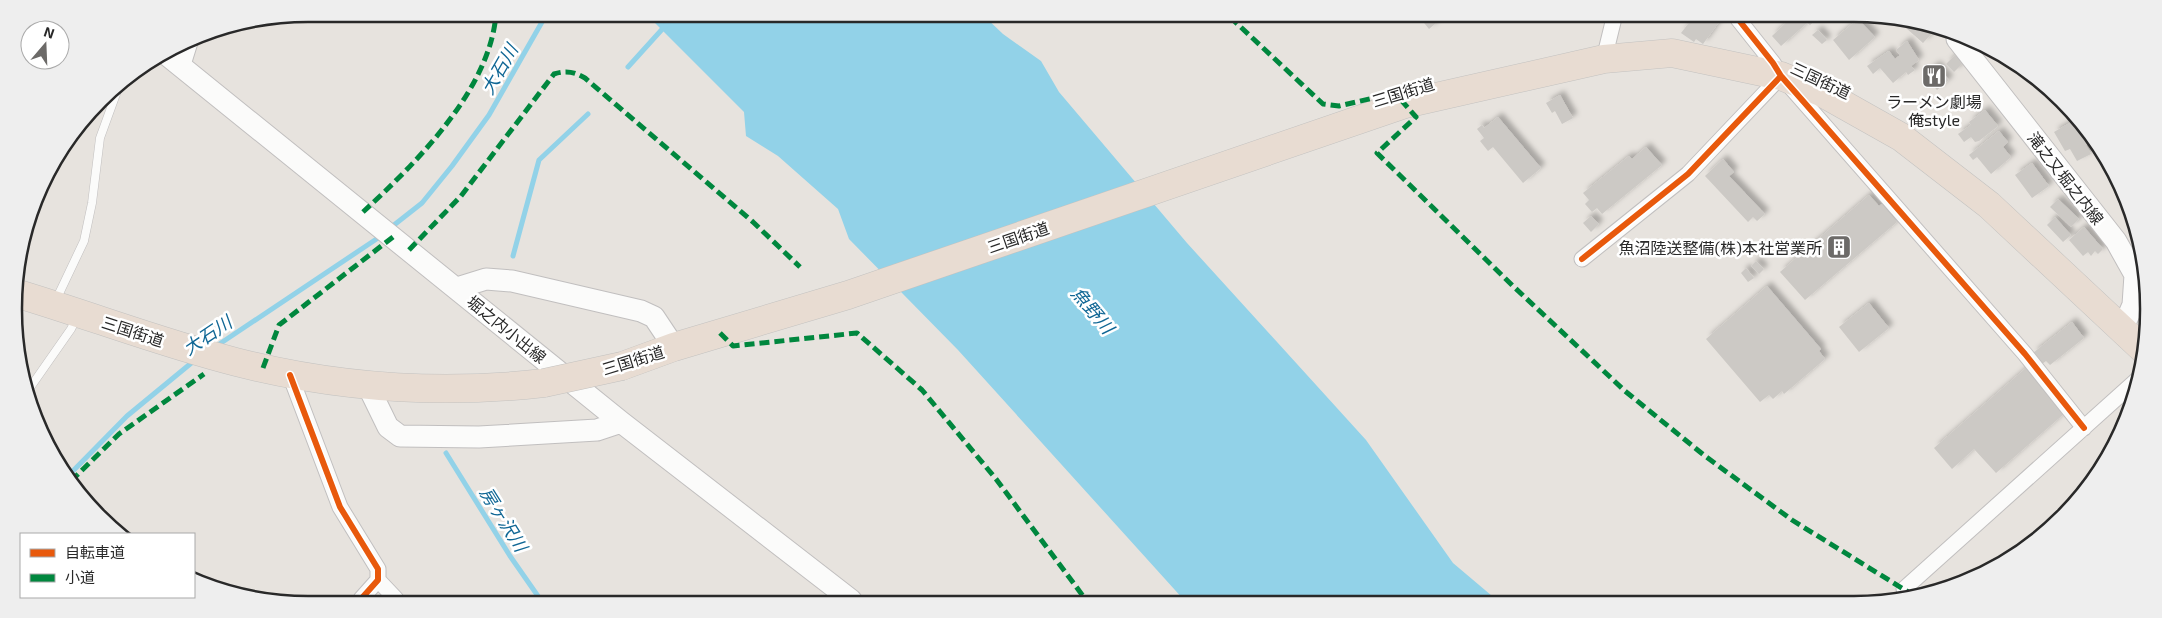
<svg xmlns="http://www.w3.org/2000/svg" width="2162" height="618" viewBox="0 0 2162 618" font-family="'Exo 2','Noto Sans JP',sans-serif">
  <defs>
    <filter id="shadow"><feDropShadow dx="4.5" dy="-4.5" stdDeviation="2.5" flood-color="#0004"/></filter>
  </defs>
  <rect width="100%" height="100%" fill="#e7e3de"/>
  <path fill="#92d2e8" d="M647,15L984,16L1003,34L1041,61L1059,92L1187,243L1366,440L1453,563L1498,601L1184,600L958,350L849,239L838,209L778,156L746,136L744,112Z"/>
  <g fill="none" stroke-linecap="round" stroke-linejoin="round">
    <path stroke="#92d2e8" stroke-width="5" d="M628,67L675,15
      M394,225L422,203L452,166L489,115L546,15
      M513,256L539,160L588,114
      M215,347L378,238
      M446,453L510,556L540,599
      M68,476L127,416L195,360"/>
  </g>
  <path fill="#ccc9c5" filter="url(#shadow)" d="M1420,18H1442L1429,29Z
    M1692,19L1694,21L1696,19H1714L1719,22L1703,44L1696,39L1694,42L1681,33Z
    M1790,19H1817L1810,25L1807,23L1781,46L1772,36Z
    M1858,19L1875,37L1849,60L1833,40Z
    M1913,20L1934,31L1923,43L1906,28Z
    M1818,30L1827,40L1822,44L1812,35Z
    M1907,41L1919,60L1911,66L1915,70L1908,75L1906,72L1893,83L1880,68L1873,74L1867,66L1889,51L1895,59L1900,55L1896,50Z
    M1955,55L1963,63L1954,72L1946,64Z
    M1936,65L1949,80L1937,90L1924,75Z
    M1560,95L1573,118L1562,124L1555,111L1552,113L1546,103Z
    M1985,110L1998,126L1979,141L1975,142L1971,137L1964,142L1958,134L1971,125L1969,122Z
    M1498,117L1541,168L1523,183L1493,147L1488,151L1480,141L1484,138L1477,129L1482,125L1484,128Z
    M2073,121L2080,133L2084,131L2094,141L2086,145L2091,154L2077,161L2070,149L2065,151L2054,132Z
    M1999,131L2008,142L2003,147L2011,157L1991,174L1977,157L1973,160L1969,155Z
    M1646,147L1662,165L1602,214L1597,208L1592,212L1585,204L1589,200L1583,193L1629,156L1632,159Z
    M1723,159L1734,172L1729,176L1765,214L1757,221L1753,217L1748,222L1705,176Z
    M2032,163L2049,186L2032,198L2015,175Z
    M1869,195L1879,206L1882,204L1897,222L1805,300L1780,272Z
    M2058,199L2079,219L2071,227L2050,207Z
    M1591,216L1599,224L1591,232L1583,223Z
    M2055,217L2071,235L2063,242L2047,225Z
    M2084,227L2103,249L2098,254L2095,251L2091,256L2088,252L2083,256L2069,240Z
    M1756,261L1764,269L1759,274L1751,266Z
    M1746,268L1754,278L1748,282L1741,273Z
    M1767,286L1821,349L1819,351L1825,359L1784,394L1782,391L1773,399L1769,395L1760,402L1706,339Z
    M1869,303L1889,328L1859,352L1839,327Z
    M2072,322L2084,338L2050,365L2046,361L2042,364L2033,353Z
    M2026,368L2065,413L1996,473L1974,449L1952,469L1934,448Z"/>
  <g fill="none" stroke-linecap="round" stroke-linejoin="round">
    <defs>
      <path id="lane" d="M56,300L84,241L92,203L100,138L120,83
        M27,392L71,329L77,317"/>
      <path id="street" d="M1738,19L1773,63L1781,76L2025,354L2084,428
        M1604,59L1614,18
        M182,68L191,39
        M1582,259L1688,174L1781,76
        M290,375L340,507L378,569V580L361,599
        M378,580L396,599
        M1904,589L2139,378"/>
      <path id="secondary" d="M1957,39L2116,241L2135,275L2133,305L2122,330
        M167,55L621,422L851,600
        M457,288L486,279L512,281L641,311L654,317L674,347
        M368,386L388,427L400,436L479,437L597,430L621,422L630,429"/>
      <path id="highway" d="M15,293C89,315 161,343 236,362C338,388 439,395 544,383
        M622,366L674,347L848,295L1405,104L1604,59L1672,53L1781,76L1821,92L1901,137L1989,205L2143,349"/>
    </defs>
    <use href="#lane" stroke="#c1bfbf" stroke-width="9"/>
    <use href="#street" stroke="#c1bfbf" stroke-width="17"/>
    <use href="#secondary" stroke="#c1bfbf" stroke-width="23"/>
    <use href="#highway" stroke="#c3c2c0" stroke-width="29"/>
    <use href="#lane" stroke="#fbfbfa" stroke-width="8"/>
    <use href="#street" stroke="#fbfbfa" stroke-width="15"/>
    <use href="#secondary" stroke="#fbfbfa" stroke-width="21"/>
    <use href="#highway" stroke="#e8dcd2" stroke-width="28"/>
    <defs>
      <path id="highway-bridge" d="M544,383L622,366"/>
    </defs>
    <use href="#highway-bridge" stroke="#c3c2c0" stroke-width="29" stroke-linecap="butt"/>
    <use href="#highway-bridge" stroke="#e8dcd2" stroke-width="28"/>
    <path stroke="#00873e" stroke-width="5" stroke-dasharray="10 5" stroke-linecap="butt" d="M1230,17L1323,104L1339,106L1395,93L1416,117L1377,153L1513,286L1625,391L1705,456L1792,520L1913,595
      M363,212C416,163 490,90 496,14
      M409,250L461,196L554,74C567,70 574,72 585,78L753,222L800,267
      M720,333L733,346L857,333L922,390L996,479L1086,600
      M263,368L279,325L393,237
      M71,481L119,434L204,374"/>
    <defs>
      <path id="cycleway" d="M1738,19L1773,63L1781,76L2025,354L2084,428
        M1582,259L1688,174L1781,76
        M290,375L340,507L378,569V580L361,599"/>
    </defs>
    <use href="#cycleway" stroke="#fff" stroke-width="9"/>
    <use href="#cycleway" stroke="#e8590c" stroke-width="6"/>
  </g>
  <defs>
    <symbol id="restaurant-square" viewBox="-11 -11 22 22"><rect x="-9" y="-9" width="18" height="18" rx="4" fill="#6c6a68" stroke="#fff"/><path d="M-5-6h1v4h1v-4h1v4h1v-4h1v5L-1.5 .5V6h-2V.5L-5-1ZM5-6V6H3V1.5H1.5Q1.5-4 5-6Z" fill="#fff"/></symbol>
    <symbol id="building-square" viewBox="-11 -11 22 22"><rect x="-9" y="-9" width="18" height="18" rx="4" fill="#6c6a68" stroke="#fff"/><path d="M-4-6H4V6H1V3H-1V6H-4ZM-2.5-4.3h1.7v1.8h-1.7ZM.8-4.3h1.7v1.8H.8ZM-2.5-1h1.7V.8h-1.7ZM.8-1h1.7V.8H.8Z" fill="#fff"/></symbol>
  </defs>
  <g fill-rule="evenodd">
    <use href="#restaurant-square" x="1920" y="62" width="28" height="28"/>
    <use href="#building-square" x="1825" y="233" width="28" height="28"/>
  </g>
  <g text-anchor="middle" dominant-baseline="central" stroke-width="5" stroke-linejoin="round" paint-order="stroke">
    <g font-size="16" fill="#292929" stroke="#fff">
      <text transform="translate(1821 80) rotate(25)">三国街道</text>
      <text transform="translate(1403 92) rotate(-17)">三国街道</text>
      <text transform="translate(2066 178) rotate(52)">滝之又堀之内線</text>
      <text transform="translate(1018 237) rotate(-19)">三国街道</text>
      <text transform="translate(507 329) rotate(39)">堀之内小出線</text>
      <text transform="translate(133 331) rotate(18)">三国街道</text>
      <text transform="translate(633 360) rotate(-17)">三国街道</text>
    </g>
    <g font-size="16" fill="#292929" stroke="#fff">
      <text x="1934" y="101">ラーメン劇場<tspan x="1934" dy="18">俺style</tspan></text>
      <text x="1822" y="247" text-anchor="end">魚沼陸送整備(株)本社営業所</text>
    </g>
    <g font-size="18" font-style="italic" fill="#106795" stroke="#fff">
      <text transform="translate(499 69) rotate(-60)">大石川</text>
      <text transform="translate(1093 310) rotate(50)">魚野川</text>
      <text transform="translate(207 335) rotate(-34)">大石川</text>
      <text transform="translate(504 519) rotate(58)">房ヶ沢川</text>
    </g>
  </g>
  <path d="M0 0H2162V618H0ZM308 22H1854A286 286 0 0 1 2140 308V310A286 286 0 0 1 1854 596H308A286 286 0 0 1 22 310V308A286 286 0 0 1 308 22Z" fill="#eee" fill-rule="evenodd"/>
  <path fill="none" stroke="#292929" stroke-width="2.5" d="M308 22H1854A286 286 0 0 1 2140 308V310A286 286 0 0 1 1854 596H308A286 286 0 0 1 22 310V308A286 286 0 0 1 308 22Z"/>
  <rect x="20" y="533" width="175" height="65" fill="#ffffff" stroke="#a9a9a9"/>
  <rect x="30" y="549" width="25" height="8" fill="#e8590c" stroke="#a9a9a9"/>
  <text x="65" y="558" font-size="15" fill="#292929">自転車道</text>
  <rect x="30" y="574" width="25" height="8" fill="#00873e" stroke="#a9a9a9"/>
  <text x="65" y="583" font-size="15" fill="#292929">小道</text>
  <g transform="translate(45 45) rotate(19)"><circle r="24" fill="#ffffff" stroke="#a9a9a9"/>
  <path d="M0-4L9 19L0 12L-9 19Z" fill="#6c6a68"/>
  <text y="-8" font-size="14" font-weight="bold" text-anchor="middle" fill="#292929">N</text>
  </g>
</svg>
